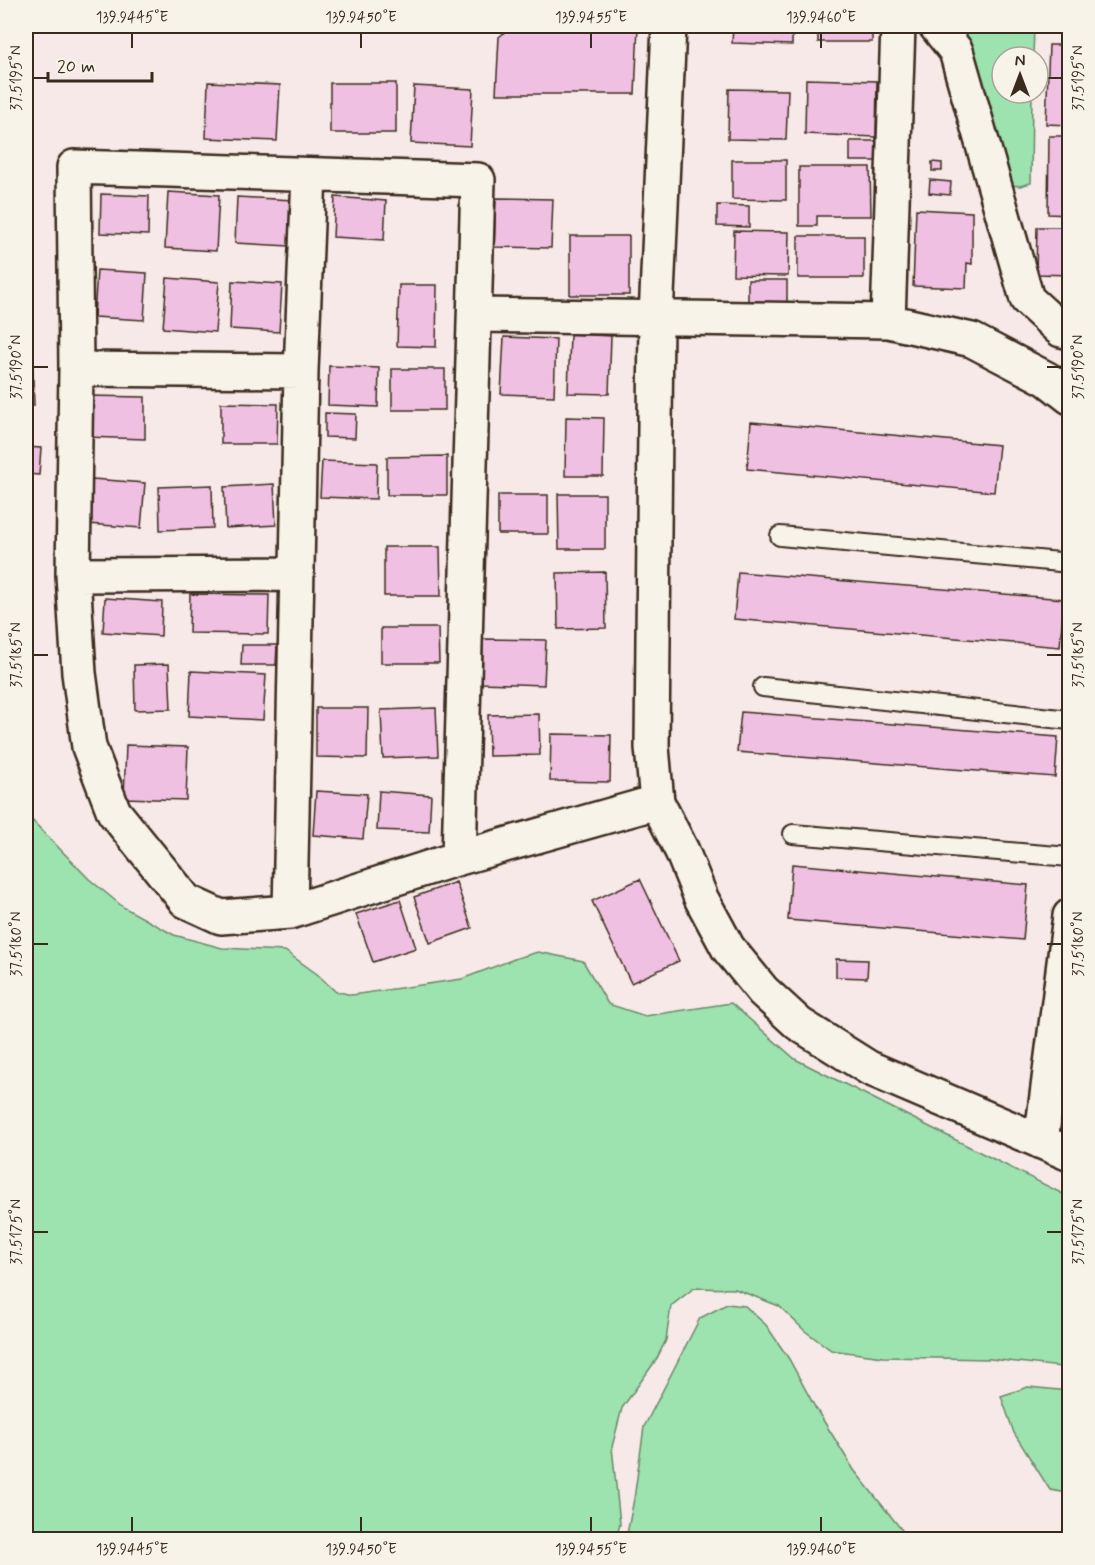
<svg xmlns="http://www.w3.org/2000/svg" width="1095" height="1565" viewBox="0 0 1095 1565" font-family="Mynerve,sans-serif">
  <rect width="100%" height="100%" fill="#f6e9e7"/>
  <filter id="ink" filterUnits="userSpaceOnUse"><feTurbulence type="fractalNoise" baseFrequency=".0167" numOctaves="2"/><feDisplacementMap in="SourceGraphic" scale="12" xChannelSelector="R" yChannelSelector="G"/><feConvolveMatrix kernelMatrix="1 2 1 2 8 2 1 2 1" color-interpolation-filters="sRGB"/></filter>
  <g filter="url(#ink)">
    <path fill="#9ce3b0" stroke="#6c8667" stroke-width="1.5" d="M944,26H1034L1033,57H1002V93H1032L1031,183L1020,186L1001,184Z
      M26,814L89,879L123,907L174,935L222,948L285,951L317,974L335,991L352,995L462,979L517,958L538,952L583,961L608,1004L645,1016L731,1003L795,1059L1069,1197V1368L991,1359L883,1357L831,1350L805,1331L779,1306L735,1289L694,1288L671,1306L666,1340L656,1360L622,1408L612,1447L620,1524L616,1539H26Z
      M727,1304L745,1306L766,1325L789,1359L815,1407L854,1470L909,1539H626L634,1499L644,1427L700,1318Z
      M1028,1387L1069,1391V1493L1050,1490L1014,1433L1001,1396Z"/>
    <path fill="#f0c0e2" stroke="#3b2a1e" stroke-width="1.5" d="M512,26H638L635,94H496L499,37Z
      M733,26H792V45L732,43Z
      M818,26H872V42H818Z
      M1049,45H1070V125L1046,124Z
      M806,79L877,81L876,137L805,134Z
      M208,82L280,85L277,141L206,138Z
      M330,83H396V133H330Z
      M414,86L473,89L470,146L411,143Z
      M729,89L788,90L786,140L728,139Z
      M1049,136H1070V215L1048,214Z
      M850,141H883V161H850Z
      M732,160H786V200L732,199Z
      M932,162L942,163V171H932Z
      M799,167H870L871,216H817V226H799Z
      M930,180L951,182L950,195L929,193Z
      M168,192L219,195L216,251L165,248Z
      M101,194L149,196L148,235L100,233Z
      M237,197L293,200L290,246L235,243Z
      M335,197L386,201L384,240L333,237Z
      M496,198L553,199L551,248L494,247Z
      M717,205L749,206V227L717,226Z
      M916,209L972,212V264L967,263L966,288L913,286Z
      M1037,227H1070V275L1036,274Z
      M734,231L789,232L788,276L733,275Z
      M570,236H629V295H570Z
      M798,236H864V278H798Z
      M97,270L147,273L144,320L94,317Z
      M167,278L219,282L215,332L163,328Z
      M748,280H787V304H748Z
      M232,281L282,284L279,332L230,329Z
      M399,285H437L436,347L397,346Z
      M570,334L611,336L609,394L568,393Z
      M504,337L556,339L554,396L501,394Z
      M32,348L34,406H26V349Z
      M329,366L379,368L378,407L328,405Z
      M392,369H445V410H392Z
      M87,396L145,397V439L86,437Z
      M221,403L278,404L277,444H221Z
      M325,413L356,414L355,438L325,437Z
      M566,417L604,418L603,476H565Z
      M751,422L999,445L994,492L747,469Z
      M26,447L41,448L39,475L26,474Z
      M447,456V495H387V457Z
      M322,461L377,463L376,499L320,497Z
      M92,479L145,483L141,528L88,524Z
      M274,484L276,525L226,528L224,487Z
      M212,485L213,528L160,530L159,487Z
      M558,494H605V549H559Z
      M498,495H548V534H498Z
      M384,547H440L441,596H384Z
      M605,572L606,628L558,629L557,573Z
      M738,572L1064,599L1060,647L734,619Z
      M190,594L269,595L268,634L189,633Z
      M105,598L162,602L161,636L103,632Z
      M381,628H438L439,663H381Z
      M483,639L546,640L544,685L482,683Z
      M242,645H277L276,665H241Z
      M169,664L171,709L135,710L134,665Z
      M191,671L266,675L263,720L189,716Z
      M316,708H368L367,758L316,757Z
      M436,708L438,756L383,758L381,710Z
      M741,712L1058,737L1055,777L737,752Z
      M539,714L540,755L489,756L488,715Z
      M551,734L611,735L610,782L550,781Z
      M126,745L188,747L186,800L124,798Z
      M316,791L367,794L363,839L313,835Z
      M379,791L431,795L429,832L377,830Z
      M792,864L1028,885L1023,940L788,920Z
      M640,879L679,961L631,983L592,901Z
      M456,882L472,928L430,943L414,897Z
      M400,900L416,948L373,962L356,914Z
      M836,959L868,960L867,978L836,977Z
      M1070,1063V1107H1065Z"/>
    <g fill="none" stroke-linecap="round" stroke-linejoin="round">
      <defs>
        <path id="lane" d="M780,536L1070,563
          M763,687L1070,720
          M793,834L1070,857"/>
        <path id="street" d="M669,26L656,318L652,747L657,802L682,851L701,898L728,948L763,991L799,1024L869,1068L1070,1154
          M936,26L956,51L1027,299L1061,330L1070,332
          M475,315L888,321L972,340L1047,379L1070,397
          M888,321L898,26
          M76,369L301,371
          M73,575L297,574
          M459,858L478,180L74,167L76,369L73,575L79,673L89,747L114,812L186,901L221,917L290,912L459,858L657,802
          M290,912L301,371L309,175
          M1041,1142L1070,916"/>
      </defs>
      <use href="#lane" stroke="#3b2a1e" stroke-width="22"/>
      <use href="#street" stroke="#3b2a1e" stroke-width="38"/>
      <use href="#lane" stroke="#f7f3e8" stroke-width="18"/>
      <use href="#street" stroke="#f7f3e8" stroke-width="33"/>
    </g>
  </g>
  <path fill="none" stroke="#3b2a1e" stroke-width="2" d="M132,33V48M361,33V48M591,33V48M821,33V48M33,78H48M1047,78H1062M33,367H48M1047,367H1062M33,655H48M1047,655H1062M33,944H48M1047,944H1062M33,1232H48M1047,1232H1062M132,1517V1532M361,1517V1532M591,1517V1532M821,1517V1532"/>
  <rect width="1095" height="1565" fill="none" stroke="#f7f3e8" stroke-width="66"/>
  <g transform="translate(1020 75)"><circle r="28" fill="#f7f3e8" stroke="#aca397" stroke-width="1.5"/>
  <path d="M0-4.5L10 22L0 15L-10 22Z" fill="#3b2a1e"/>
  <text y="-9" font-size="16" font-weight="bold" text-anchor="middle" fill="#3b2a1e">N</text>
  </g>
  <path d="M48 72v9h104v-9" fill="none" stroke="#3b2a1e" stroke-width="3"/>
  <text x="57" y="72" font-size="18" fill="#3b2a1e" stroke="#f7f3e8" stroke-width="4.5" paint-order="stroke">20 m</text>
  <rect x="33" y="33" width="1029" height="1499" fill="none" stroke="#3b2a1e" stroke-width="2"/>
  <g font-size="15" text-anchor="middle" fill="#3b2a1e">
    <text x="132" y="22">139.9445°E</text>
    <text x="361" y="22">139.9450°E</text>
    <text x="591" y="22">139.9455°E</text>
    <text x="821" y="22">139.9460°E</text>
    <text transform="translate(16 78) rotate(-90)" y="5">37.5195°N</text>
    <text transform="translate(1078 78) rotate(-90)" y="5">37.5195°N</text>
    <text transform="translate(16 367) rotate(-90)" y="5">37.5190°N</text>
    <text transform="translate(1078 367) rotate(-90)" y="5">37.5190°N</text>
    <text transform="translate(16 655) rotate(-90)" y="5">37.5185°N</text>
    <text transform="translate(1078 655) rotate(-90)" y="5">37.5185°N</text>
    <text transform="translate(16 944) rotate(-90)" y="5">37.5180°N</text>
    <text transform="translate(1078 944) rotate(-90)" y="5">37.5180°N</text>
    <text transform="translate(16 1232) rotate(-90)" y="5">37.5175°N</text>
    <text transform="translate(1078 1232) rotate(-90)" y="5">37.5175°N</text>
    <text x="132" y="1554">139.9445°E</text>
    <text x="361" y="1554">139.9450°E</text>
    <text x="591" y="1554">139.9455°E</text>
    <text x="821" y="1554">139.9460°E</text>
  </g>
</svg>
